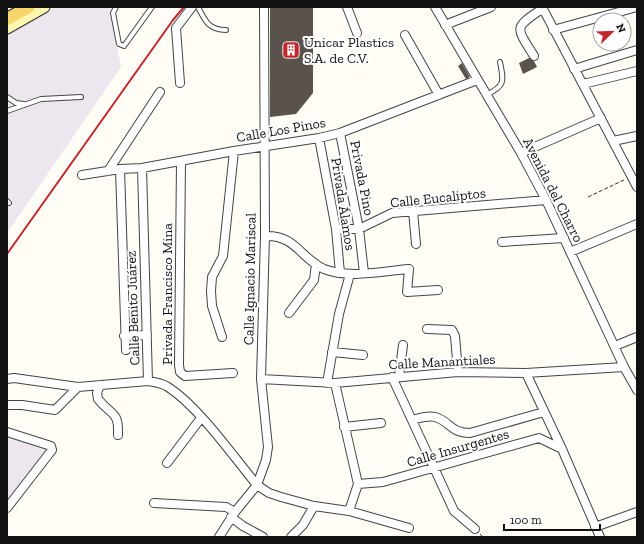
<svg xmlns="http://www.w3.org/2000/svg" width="644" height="544" viewBox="0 0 644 544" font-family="'Zilla Slab',serif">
  <rect width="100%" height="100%" fill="#fffdf5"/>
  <path fill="#eee6ef" d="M54,7H110L121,67L7,233V33Z
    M7,436L49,448L7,501Z"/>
  <path fill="#5a524d" d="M270,7H313V93L296,114L270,117Z
    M529,58L534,61L537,67L523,74L519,63Z
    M462,63L470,77L466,79L458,66Z"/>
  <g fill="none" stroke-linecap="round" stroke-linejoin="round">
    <defs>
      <path id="service" d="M116,7L113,13L119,44L124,46L152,7
        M198,7C205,21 209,30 226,30
        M486,95C505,86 504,82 500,62
        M7,97L16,103L24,104
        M7,111L41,99L81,97
        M7,201L9,203"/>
      <path id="minor" d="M347,7L357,33
        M435,7L521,153L546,200L624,367L637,390
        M542,7L637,187
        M445,25L491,7
        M553,30L637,7
        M405,35L439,95
        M534,56C516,27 513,28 542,9
        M574,69L637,50
        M180,83L176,28L192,7
        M583,84L637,71
        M340,133L359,229L364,273
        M319,138L336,229L340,273
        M613,141L637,136
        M521,153L601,118
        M181,161L179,365L180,372L185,376L233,373
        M142,168L148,381
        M120,169L126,350
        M108,171L160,92
        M82,175L120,169L142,168L234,151L319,138L340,133L477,80
        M413,211L416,244
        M336,229H359L392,213L546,200
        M265,236C296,235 300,258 324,269C350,279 382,271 409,269L407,292L438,290
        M502,242L564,238
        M570,252L637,224
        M289,313L314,280L316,264
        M427,329L452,330L455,336L458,372
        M124,336L147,335
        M222,337L212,306L211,291L212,277L223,256L234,151
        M615,346L637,337
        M332,352L363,355
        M526,373L562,449L600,537
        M399,376L403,345
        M392,377L454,511L475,529
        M7,379L14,378L78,387L148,381C155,382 162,383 168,387C199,407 233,456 257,485L269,493L281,497L314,506L349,511L409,528
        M261,379L335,383L458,372L526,373L624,367
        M327,383L339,314L350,274
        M335,383L358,484L349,511
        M100,385L97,393L98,399C111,416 119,410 118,435
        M7,405H22L55,410L78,387
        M412,420C419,418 427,415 435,417C450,421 450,433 470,433L544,412
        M344,427L381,423
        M7,432L51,446L52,450L7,508
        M167,463L201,418
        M358,484L383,482L539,438L562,449
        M154,503L226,507L235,512
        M231,517L243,526L263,537
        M595,527L637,512
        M219,537L235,512L257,485L266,460L268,447L261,379L265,236L264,7
        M291,537L303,525L314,506"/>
      <path id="secondary" d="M7,28L44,7"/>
      <path id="primary" d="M7,19L29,7"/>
    </defs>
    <use href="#service" stroke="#444" stroke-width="6"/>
    <use href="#minor" stroke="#444" stroke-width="10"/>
    <use href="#secondary" stroke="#333" stroke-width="13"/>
    <use href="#primary" stroke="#222" stroke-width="14"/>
    <path stroke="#333" stroke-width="1" stroke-dasharray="4 2" stroke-linecap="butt" d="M588,197L626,179
      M480,534L483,537"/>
    <use href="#service" stroke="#fff" stroke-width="4"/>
    <use href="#minor" stroke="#fff" stroke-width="8"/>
    <use href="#secondary" stroke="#fff6b0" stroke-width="11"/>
    <use href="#primary" stroke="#f9d66b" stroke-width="12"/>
    <path stroke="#c4262e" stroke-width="2" d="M7,254L173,20L184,7"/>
  </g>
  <defs>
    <symbol id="building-square" viewBox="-11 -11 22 22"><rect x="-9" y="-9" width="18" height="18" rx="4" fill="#c4262e" stroke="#fff"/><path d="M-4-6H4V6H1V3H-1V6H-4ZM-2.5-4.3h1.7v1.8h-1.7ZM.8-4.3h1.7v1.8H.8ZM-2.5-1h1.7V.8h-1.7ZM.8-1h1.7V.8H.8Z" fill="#fff"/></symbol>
  </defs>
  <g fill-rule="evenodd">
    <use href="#building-square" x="281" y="40" width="20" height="20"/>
  </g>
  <g text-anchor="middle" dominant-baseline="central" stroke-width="4" stroke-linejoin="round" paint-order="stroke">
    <g font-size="14" fill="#111" stroke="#fff" text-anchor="start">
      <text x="304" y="42">Unicar Plastics<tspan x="304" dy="16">S.A. de C.V.</tspan></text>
    </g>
    <g font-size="14" fill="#111" stroke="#fff">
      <text transform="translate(281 130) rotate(-10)">Calle Los Pinos</text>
      <text transform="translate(362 178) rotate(79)">Privada Pino</text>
      <text transform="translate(553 190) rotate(63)">Avenida del Charro</text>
      <text transform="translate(438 198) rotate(-6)">Calle Eucaliptos</text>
      <text transform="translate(343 204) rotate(81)">Privada Álamos</text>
      <text transform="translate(250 279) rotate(-89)">Calle Ignacio Mariscal</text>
      <text transform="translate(167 294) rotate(-90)">Privada Francisco Mina</text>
      <text transform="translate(133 308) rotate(-92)">Calle Benito Juárez</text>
      <text transform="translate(442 362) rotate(-3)">Calle Manantiales</text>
      <text transform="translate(458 448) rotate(-16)">Calle Insurgentes</text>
    </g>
  </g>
  <rect width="644" height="544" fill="none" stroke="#111111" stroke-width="16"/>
  <g transform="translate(612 32) rotate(67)"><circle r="19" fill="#ffffff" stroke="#a0a0a0"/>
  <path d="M0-3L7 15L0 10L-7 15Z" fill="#c4262e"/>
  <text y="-6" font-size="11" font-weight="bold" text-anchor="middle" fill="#111111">N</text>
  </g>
  <path d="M504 524v6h96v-6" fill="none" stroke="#111111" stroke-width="2"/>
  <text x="510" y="524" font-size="12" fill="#111111" stroke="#ffffff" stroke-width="3" paint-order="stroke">100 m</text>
</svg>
